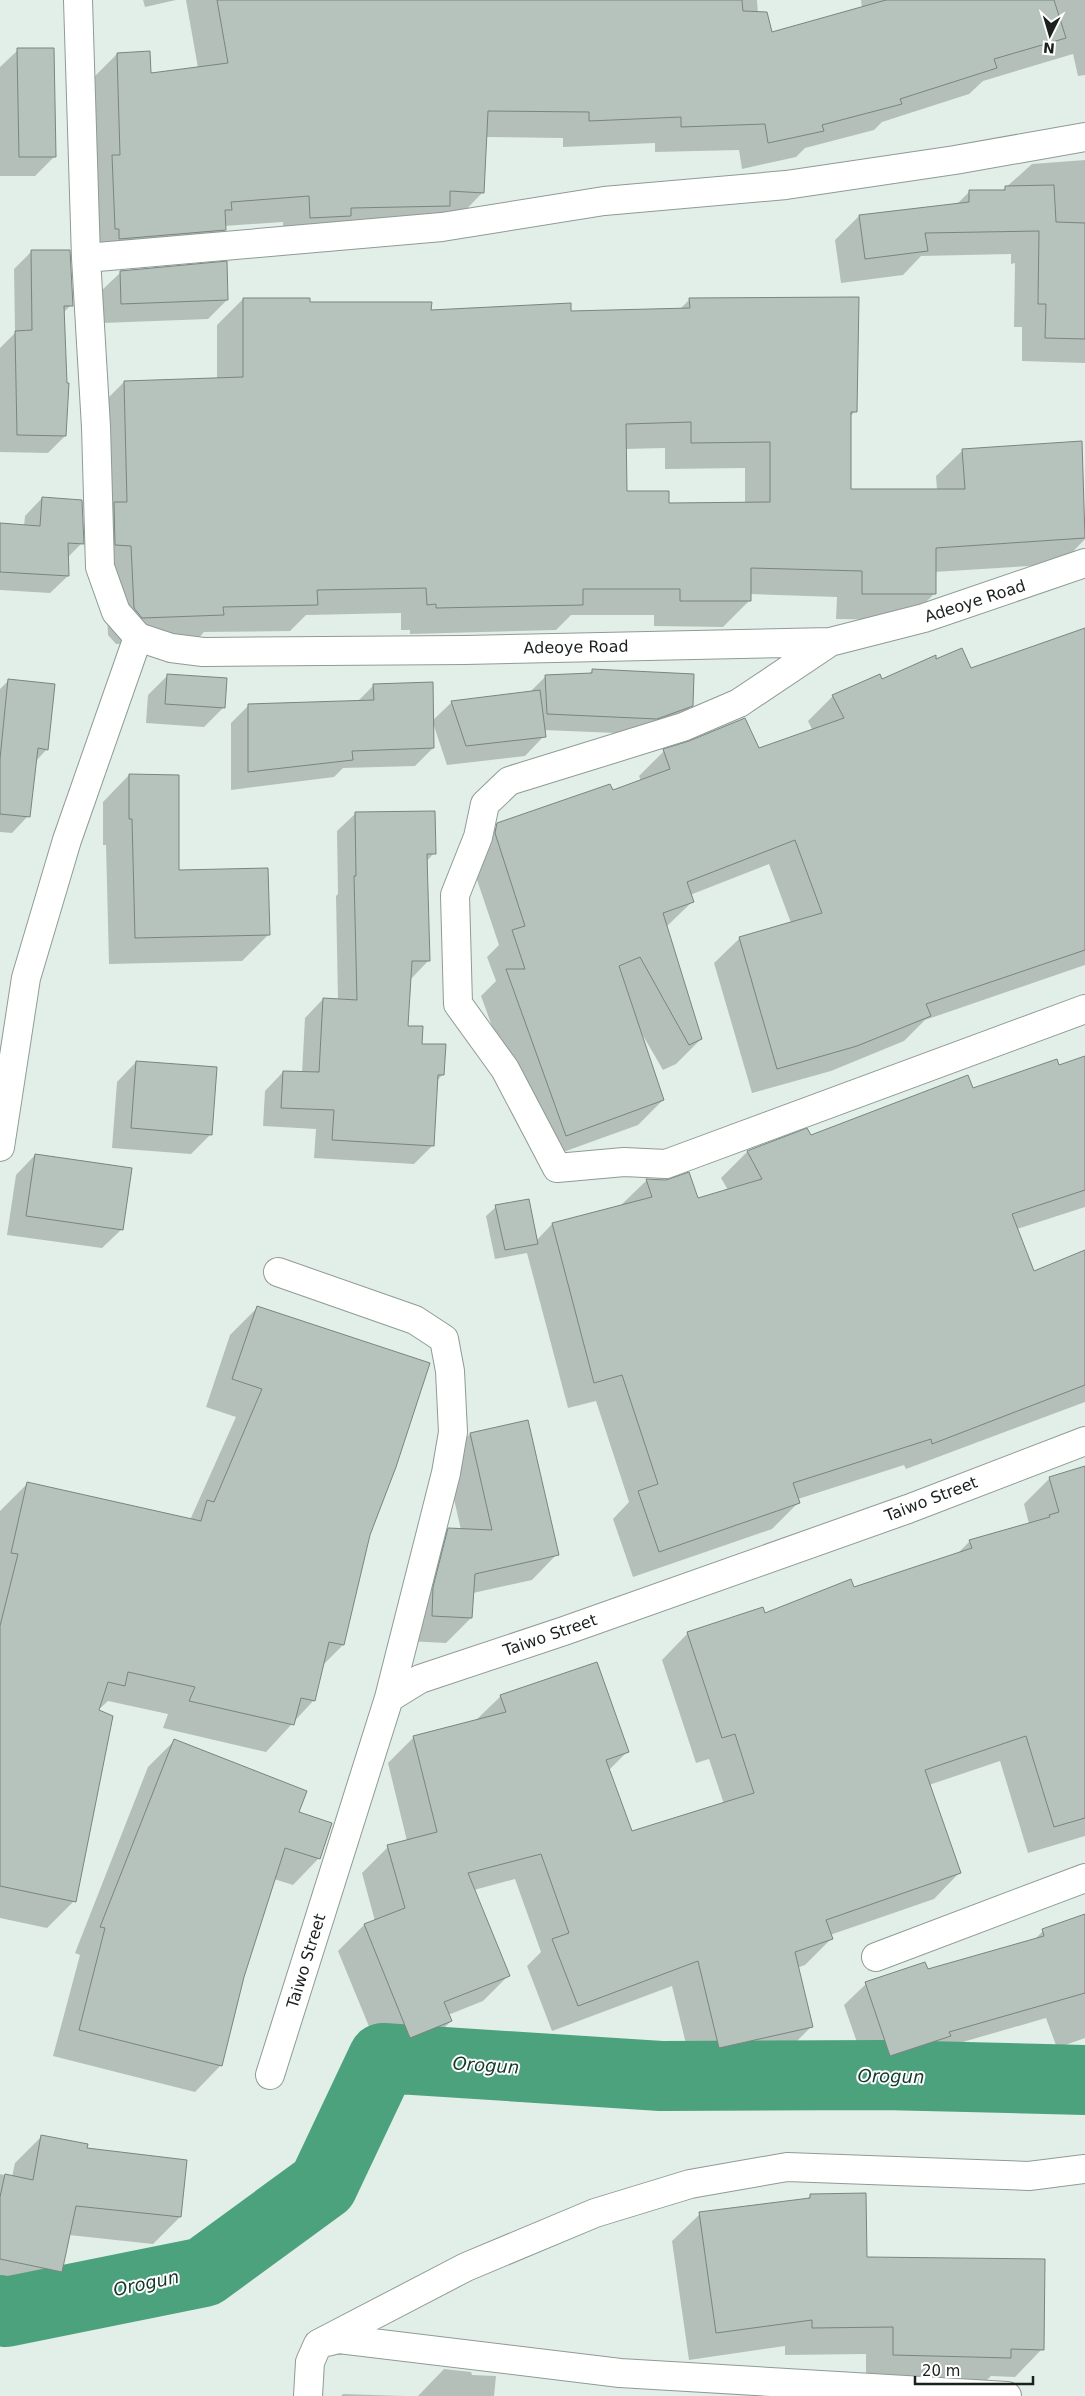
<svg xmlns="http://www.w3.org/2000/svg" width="1085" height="2396" viewBox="0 0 1085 2396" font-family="'DejaVu Sans',sans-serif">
  <rect width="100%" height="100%" fill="#e2efe8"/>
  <path fill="#0003" fill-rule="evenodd" d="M143,0H176L145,7Z
    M186,0H757L758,13L771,33L862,8L861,0H1085V75L1078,76L1073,54L983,81L969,94L882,122L874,130L805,148L796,157L742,169L739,150L655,152V143L563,147V138L485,137L483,192L457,219L284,244L283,222L224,226L225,230L198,256L93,265L91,80L117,54L149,75L198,68Z
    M18,50L55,156L35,176H0V67Z
    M1085,160V363L1022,361V327H1014L1015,263L1011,264V254L921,256L903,275L841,283L835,240L859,216L956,205L970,191H1002L1032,164Z
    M31,252L71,305L63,313L65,436L48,453L0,452V348L15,333L14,269Z
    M121,272L227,300L208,319L102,323L101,291Z
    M243,299L430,311L570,312L680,309L690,299L855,411L850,417V490H937L936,476L963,450L1081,442L1085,539L1061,564L934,572V594L908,620L836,619L837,597L750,594V600L723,627L654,626V615H571L556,630L410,634V630H401V613L306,615L290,631L204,632L196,641L116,644L108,635L98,408L124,382L217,379V325ZM665,448V469L745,468V504H667L626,492L625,449Z
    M42,498L82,543L67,558L68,576L50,593L0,590V525L24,526L25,516Z
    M1085,644V965L925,1020L904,1041L831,1071L752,1093L714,963L740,938L791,923L769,864L690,895L692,902L666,927L701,1039L676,1064L663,1070L638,1027L663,1100L638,1125L541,1160L481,996L496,981L487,957L499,945L470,859L472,850L498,825L612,792L641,781L639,776L664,751L759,750L813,731L808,721L833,696L934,661L970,669Z
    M592,671L692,705L676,721L641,734L543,730L544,736L525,756L447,765L433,723V748L415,766L343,768L334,777L231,790V723L249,705L357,702L374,685L432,721L452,702L530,692L546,676L588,675Z
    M168,675L223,708L204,727L146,723L148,695Z
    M8,681L47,749L36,761L28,816L12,833L0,832V689Z
    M129,775L178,872L269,934L242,961L109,964L106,845H103V802Z
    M356,813L434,853L426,862L429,960L410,980L407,1027L443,1074L436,1082L432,1146L414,1164L314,1158L316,1129L263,1126L265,1091L283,1072L302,1073L305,1018L323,999L338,1000L336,896L338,894L337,831Z
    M1085,1058V1207L1017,1229L1033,1272L1085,1251V1402L906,1469L904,1465L798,1499L799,1502L772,1529L633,1577L613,1519L629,1502L596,1401L568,1408L527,1253L495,1259L486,1216L496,1207L536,1241L552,1224L620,1206L647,1180L697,1200L728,1190L721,1178L747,1152L807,1130L810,1137Z
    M136,1062L211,1134L191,1154L112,1148L117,1082Z
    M35,1155L122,1229L102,1248L7,1235L16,1175Z
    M257,1308L368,1534L343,1645L323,1665L314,1700L266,1752L163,1728L168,1714L108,1701L97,1711L74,1901L47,1928L0,1918V1511L28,1483L190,1520L236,1417L206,1407L230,1335Z
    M470,1434L557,1554L532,1580L473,1593L471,1618L446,1643L407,1641L423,1555L449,1529L461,1530L445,1459Z
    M1085,1468V1836L1028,1853L1000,1761L929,1785L960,1872L934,1899L830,1935L831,1939L805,1965L797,1968L812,2026L785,2053L693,2073L672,1986L552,2031L527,1966L541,1952L515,1879L474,1890L509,1975L483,2001L448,2015L451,2021L425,2047L384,2063L338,1951L364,1925L375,1921L362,1873L388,1847L407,1841L388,1763L414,1737L475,1721L501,1696L627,1752L609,1770L631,1833L724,1804L709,1759L696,1763L662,1660L688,1633L764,1615L853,1588L957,1554L970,1541L1029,1524L1024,1504L1050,1478Z
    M174,1741L297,1813L319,1858L293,1885L274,1879L243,1977L221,2065L195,2092L53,2056L80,1955L75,1953L148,1767Z
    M1085,1915V2038L1057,2048L1046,2018L935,2050L928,2057L869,2077L844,2005L866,1984L927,1971L1033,1941L1043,1931Z
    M42,2136L86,2149L180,2217L153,2244L69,2235L61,2271L34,2298L0,2291V2174L12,2177L15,2163Z
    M811,2195L866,2258L1042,2349L1015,2377L991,2376L982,2385L866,2382V2354L785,2355V2346L689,2360L672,2241L700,2214L806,2200Z
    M444,2369L471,2372L472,2375L496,2376L494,2396H418Z
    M343,2394L405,2396H341Z"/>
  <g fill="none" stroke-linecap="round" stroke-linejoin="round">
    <path stroke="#4da27e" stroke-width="11" d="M0,2320L6,2312"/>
    <path stroke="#4da27e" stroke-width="70" d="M0,2310L6,2312L204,2272L323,2185L383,2058L661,2076L884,2075L1085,2080"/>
  </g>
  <path fill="#b6c2bc" stroke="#79857e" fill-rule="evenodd" d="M217,0H742L743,11L767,12L772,32L886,0H1054L1066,38L994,59L997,68L900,99L902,104L822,125L824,131L768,143L765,124L681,127V117L589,121V112L488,111L484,193L450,191V206L351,208V216L310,218L309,196L231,202L232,210H225L226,230L119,239V229H115L112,155H120L117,53L150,51L151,73L228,63Z
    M17,48H54L56,157H19Z
    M1054,185L1056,222L1085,223V339L1045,338L1046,304H1038L1039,231L925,233L928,251L865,259L859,215L969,202V190H1005V186Z
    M31,250H70L73,306H64L67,383H69L66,436L17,435L15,331L32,330Z
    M227,261L228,300L121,304L120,271Z
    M859,297L857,412H851V489H965L962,449L1082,441L1085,538L936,548V594H862V571L751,568V601H680V589H583V605L436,608V604L427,605L426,588L317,590L318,605L223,607L224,615L142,618L134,608L131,546L115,545L114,502H127L124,381L243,377V298H310V302H432L431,310L571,303V311L690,308L689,298ZM691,422V443L770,442V502L669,503V491H627L626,424Z
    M42,497L82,500L84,544L68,543L69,576L0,572V523L40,526Z
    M1085,628V950L926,1004L931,1016L857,1046L777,1069L739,937L822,913L795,840L687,882L694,902L663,913L702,1039L689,1045L640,957L619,966L664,1100L566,1136L506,969H525L512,930L525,926L495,833L497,823L610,784L613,790L670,769L663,749L689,741L745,718L759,748L844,718L832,695L880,674L882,679L936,655V659L962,648L971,668Z
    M592,669L694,674L693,706L657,719L547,714L545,675L592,673Z
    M167,674L227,678L225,708L165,704Z
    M8,679L55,684L48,750L38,748L30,817L0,814V759Z
    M433,682L434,748L352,751L353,760L248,772V704L374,700L373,684Z
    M540,690L546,737L466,746L451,701Z
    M129,774L179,775V870L268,868L270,935L135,938L132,819H129Z
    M435,811L436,854H427L430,961H412L408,1026H423L422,1044H446L444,1075H438L434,1146L332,1140L334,1110L281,1108L283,1071L319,1072L323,998L357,1000L354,876H356L355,812Z
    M1085,1056V1190L1012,1214L1034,1271L1085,1250V1385L932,1444L931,1439L793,1483L800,1503L659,1552L638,1491L658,1484L622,1375L594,1383L552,1223L652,1197L646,1179L666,1180L689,1172L698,1198L762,1179L747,1151L807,1128L811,1135L968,1075L973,1088L1057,1059L1059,1065Z
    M136,1061L217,1067L212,1135L131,1128Z
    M35,1154L132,1168L123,1230L26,1216Z
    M529,1199L538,1244L505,1250L495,1205Z
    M257,1306L430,1363L396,1467L370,1535L344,1645L329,1642L315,1701L301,1698L294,1725L189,1701L195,1687L128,1672L125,1686L108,1682L99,1710L113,1716L76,1902L0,1886V1626L18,1554L11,1553L27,1482L201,1521L207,1500L214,1502L262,1389L232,1379Z
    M528,1420L559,1555L475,1574L472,1618L432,1616L433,1587L448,1528L492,1530L470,1433Z
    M1085,1466V1818L1054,1827L1026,1736L925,1770L961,1873L826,1920L833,1939L795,1952L813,2027L719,2048L698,1961L578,2006L552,1939L569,1933L541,1854L468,1873L510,1976L444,2002L452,2021L410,2038L364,1924L405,1908L387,1845L437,1832L413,1736L506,1712L500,1695L597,1662L629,1752L606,1760L632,1831L754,1793L735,1734L722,1738L687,1632L763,1607L765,1613L851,1579L854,1587L972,1548L969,1540L1050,1517L1049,1515L1059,1512L1049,1477Z
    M174,1739L307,1791L299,1812L332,1823L320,1859L285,1848L244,1977L222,2066L79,2030L105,1928L100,1927Z
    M1085,1914V1993L949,2032L951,2036L890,2056L865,1982L925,1962L928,1969L1044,1936L1042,1929Z
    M41,2135L88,2144L87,2148L187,2160L181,2217L76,2206L62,2272L0,2259V2197L5,2174L33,2180Z
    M866,2193L867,2257L1045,2259L1044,2350L1011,2349V2358L893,2355V2327L812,2328V2320L716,2333L699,2212L810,2198V2194Z"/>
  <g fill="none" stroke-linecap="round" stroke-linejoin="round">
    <defs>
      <path id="minor" d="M78,0L86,258L96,427L100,567L116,612L138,637L171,648L203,652L465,650L830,642L924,618L1085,563
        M86,258L442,227L604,201L786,185L955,160L1085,137
        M830,642L739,703L683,727L509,781L485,804L478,837L455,895L458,1004L505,1069L557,1168L624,1162L666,1164L1085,1009
        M0,1147L26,978L67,840L138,637
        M278,1272L415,1320L444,1339L450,1371L453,1432L446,1473L389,1698
        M876,1957L1085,1878
        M270,2075L389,1698L420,1679L564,1631L908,1509L1085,1441
        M327,2342L339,2339L620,2373L1007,2396
        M308,2396L310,2362L318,2344L466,2267L595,2213L690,2184L787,2167L1029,2176L1085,2169"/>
    </defs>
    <use href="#minor" stroke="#8f9b95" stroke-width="30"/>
    <use href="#minor" stroke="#fff" stroke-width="28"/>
  </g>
  <g text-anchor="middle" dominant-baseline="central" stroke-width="4" stroke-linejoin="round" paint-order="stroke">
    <g font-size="16" fill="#1b201e" stroke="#fff">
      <text transform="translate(975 601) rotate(-18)">Adeoye Road</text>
      <text transform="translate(576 647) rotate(-1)">Adeoye Road</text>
      <text transform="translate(931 1499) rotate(-21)">Taiwo Street</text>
      <text transform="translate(550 1635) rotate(-19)">Taiwo Street</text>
      <text transform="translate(306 1961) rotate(-73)">Taiwo Street</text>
    </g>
    <g font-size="18" font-style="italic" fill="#123929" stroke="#fff">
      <text transform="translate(486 2065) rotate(4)">Orogun</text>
      <text transform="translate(891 2076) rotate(1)">Orogun</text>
      <text transform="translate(146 2283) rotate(-12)">Orogun</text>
    </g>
  </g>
  <g transform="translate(1050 35) rotate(185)" stroke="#ffffff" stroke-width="4" paint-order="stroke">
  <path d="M0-4L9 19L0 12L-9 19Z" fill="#1b201e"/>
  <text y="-8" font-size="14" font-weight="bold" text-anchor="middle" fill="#1b201e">N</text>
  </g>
  <path d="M915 2376v8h118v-8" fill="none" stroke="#1b201e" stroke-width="2.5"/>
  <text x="922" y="2376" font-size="15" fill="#1b201e" stroke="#ffffff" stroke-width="4" paint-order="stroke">20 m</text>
</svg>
